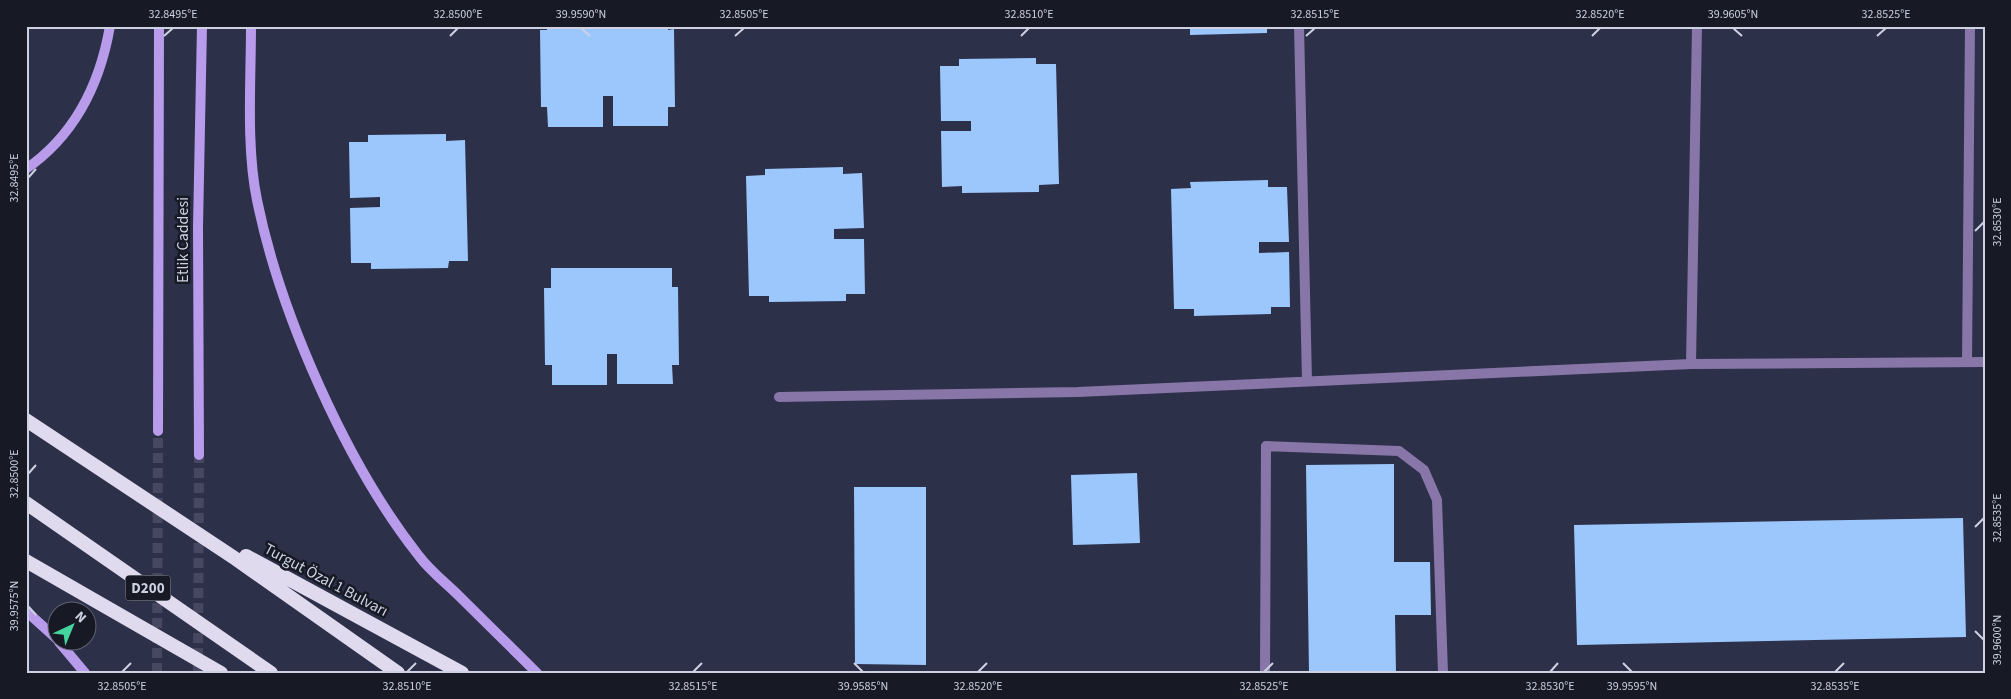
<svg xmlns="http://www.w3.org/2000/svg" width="2011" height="699" viewBox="0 0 2011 699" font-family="'Source Sans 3',sans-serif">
  <rect width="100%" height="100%" fill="#2d3049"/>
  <path fill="#9cc7fd" d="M547,26H668V30L674,29L675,107H668V126H613V96H603V127H548L547,107H541L540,30H547Z
    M1170,26H1267V33L1190,35V28L1170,29Z
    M1036,58V64H1056L1059,184L1039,185V192L962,193V186L942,187L941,131H971V121H941L940,66H959V59Z
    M446,134V141L465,140L468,261H449L448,268L371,269V263H351L350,208L380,207V197L350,198L349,142H368V135Z
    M843,167V174L862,173L864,228L834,229V239H864L865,294H846V301L769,302V296H749L746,176L765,175V169Z
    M1268,180V187H1287L1289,242H1259V253L1289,252L1290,307H1271V314L1194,316V309H1174L1171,189L1191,188L1190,182Z
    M551,268H672V287H678L679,365H672L673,384H617V354H607V385H552V365H545L544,288H551Z
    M1394,464V562H1430L1431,615H1395L1396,673H1309L1306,465Z
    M1137,473L1140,543L1073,545L1071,475Z
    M854,487H926V665L855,664Z
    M1963,518L1966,637L1577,645L1574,525Z"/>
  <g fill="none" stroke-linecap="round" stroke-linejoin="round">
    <path stroke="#454860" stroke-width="10" stroke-dasharray="10 5" stroke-linecap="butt" d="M157,673L158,431
      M198,673L199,455"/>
    <path stroke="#8876a8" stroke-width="10" d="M1299,26L1307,381
      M1967,362L1970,26
      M1691,364L1697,26
      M779,397L1078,392L1691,364L1985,362
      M1265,673L1266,446L1399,451L1424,470L1437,500L1443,673"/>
    <path stroke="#b89beb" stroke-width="10" d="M251,26C251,81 246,147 257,200C280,314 347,465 419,556C430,571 446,583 459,596C485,622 511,647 537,673
      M26,169C75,135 100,84 110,26
      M158,431L159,26
      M199,455L198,227L202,26
      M26,611L58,640
      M59,642L85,673"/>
    <path stroke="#e0daee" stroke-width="14" d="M26,420L236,559L398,673
      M26,503L271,673
      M246,556L462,673
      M26,561L221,673"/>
  </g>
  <path fill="none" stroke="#ced1e2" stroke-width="2" d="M581,28L590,36M1733,28L1742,36M164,36L173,28M450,36L458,28M735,36L744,28M1021,36L1029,28M1306,36L1315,28M1592,36L1600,28M1877,36L1886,28M28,178L36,169M1975,231L1984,222M28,474L36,465M1975,527L1984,518M28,606L36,615M1975,631L1984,640M854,663L863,672M1623,663L1632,672M122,672L131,663M407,672L416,663M693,672L702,663M978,672L987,663M1264,672L1273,663M1550,672L1558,663M1835,672L1844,663"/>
  <g text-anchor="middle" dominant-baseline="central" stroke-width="5" stroke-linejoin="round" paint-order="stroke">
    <rect fill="#171925" stroke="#979aa9" stroke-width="1" x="125.5" y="575.5" width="45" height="25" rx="4"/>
    <g font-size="15" font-weight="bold" fill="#ced1e2">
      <text x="148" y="588">D200</text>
    </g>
    <g font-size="16" fill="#ced1e2" stroke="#171925">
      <text transform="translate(183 240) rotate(-90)">Etlik Caddesi</text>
      <text transform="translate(326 580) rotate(28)">Turgut Özal 1 Bulvarı</text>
    </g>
  </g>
  <rect width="2011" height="699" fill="none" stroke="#171925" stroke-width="55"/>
  <g transform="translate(72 626) rotate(44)"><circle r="24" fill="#171925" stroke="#606371"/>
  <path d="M0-4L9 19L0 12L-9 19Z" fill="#46d49e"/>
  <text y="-8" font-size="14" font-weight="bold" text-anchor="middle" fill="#ced1e2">N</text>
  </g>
  <rect x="28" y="28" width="1956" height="644" fill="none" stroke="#ced1e2" stroke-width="2"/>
  <g font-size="12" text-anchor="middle" fill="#ced1e2">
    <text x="173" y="18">32.8495°E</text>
    <text x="458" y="18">32.8500°E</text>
    <text x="581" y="18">39.9590°N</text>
    <text x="744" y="18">32.8505°E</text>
    <text x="1029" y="18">32.8510°E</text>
    <text x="1315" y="18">32.8515°E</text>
    <text x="1600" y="18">32.8520°E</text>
    <text x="1733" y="18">39.9605°N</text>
    <text x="1886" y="18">32.8525°E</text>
    <text transform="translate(14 178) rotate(-90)" y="4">32.8495°E</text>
    <text transform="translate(1997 222) rotate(-90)" y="4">32.8530°E</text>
    <text transform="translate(14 474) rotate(-90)" y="4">32.8500°E</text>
    <text transform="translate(1997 518) rotate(-90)" y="4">32.8535°E</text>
    <text transform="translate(14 606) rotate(-90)" y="4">39.9575°N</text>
    <text transform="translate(1997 640) rotate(-90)" y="4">39.9600°N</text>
    <text x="122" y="690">32.8505°E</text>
    <text x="407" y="690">32.8510°E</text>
    <text x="693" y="690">32.8515°E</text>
    <text x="863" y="690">39.9585°N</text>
    <text x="978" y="690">32.8520°E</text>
    <text x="1264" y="690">32.8525°E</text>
    <text x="1550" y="690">32.8530°E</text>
    <text x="1632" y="690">39.9595°N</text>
    <text x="1835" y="690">32.8535°E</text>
  </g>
</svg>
